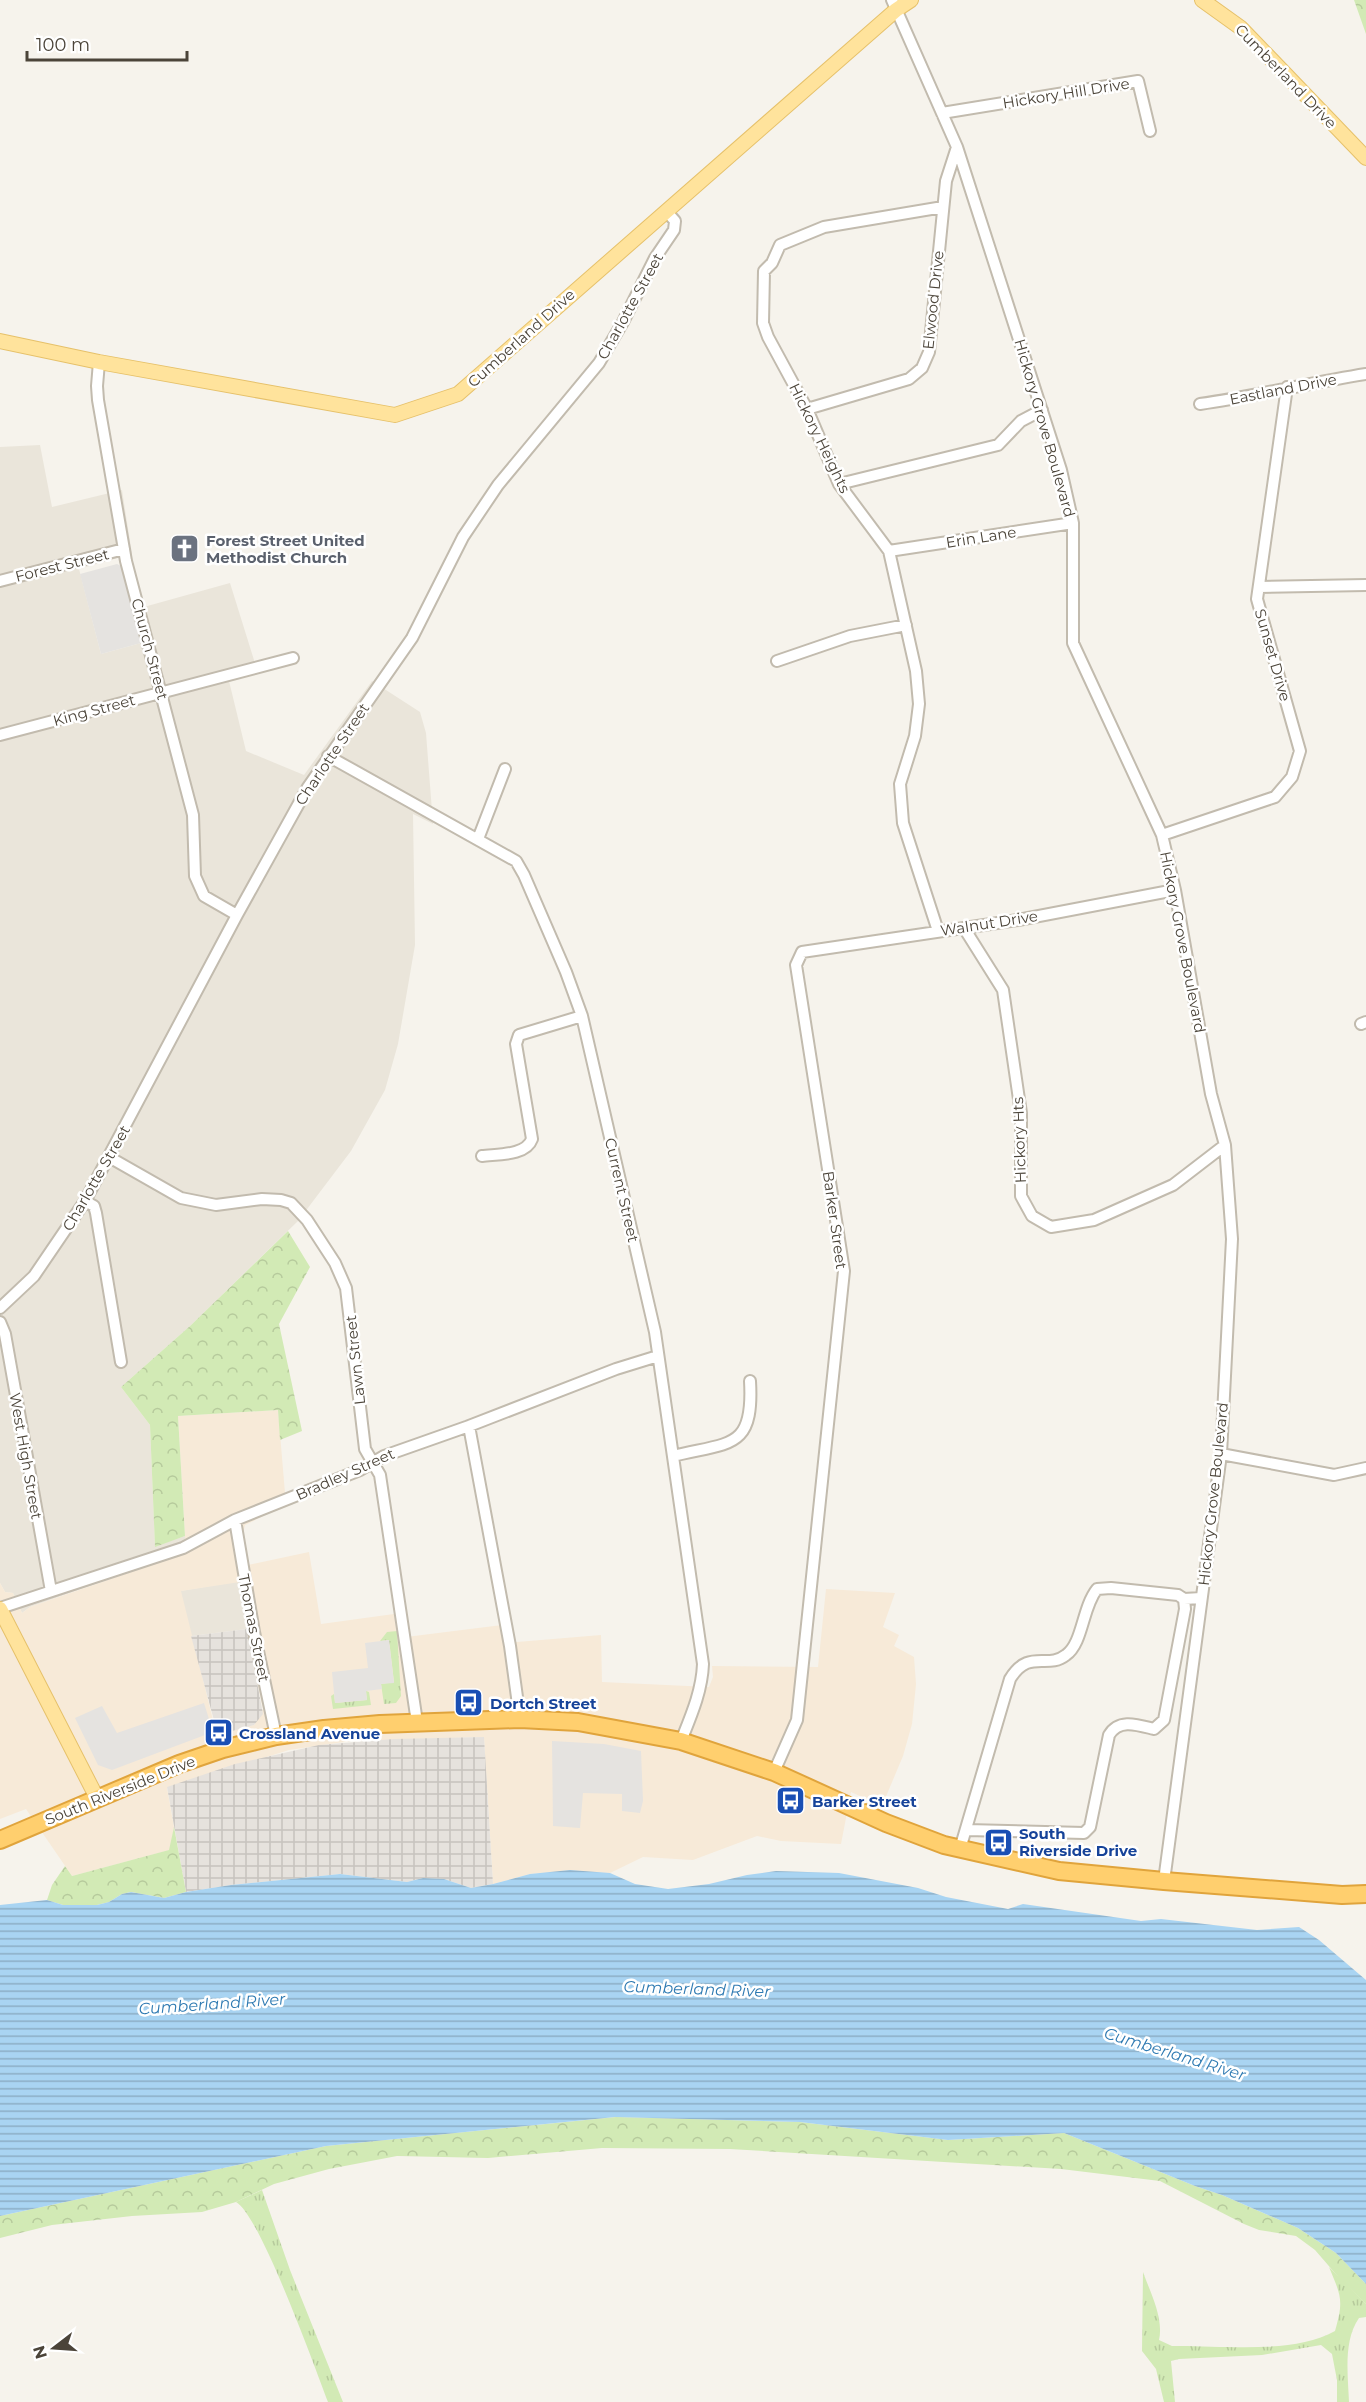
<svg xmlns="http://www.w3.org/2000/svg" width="1366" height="2402" viewBox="0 0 1366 2402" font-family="Montserrat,sans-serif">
  <defs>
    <pattern id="industrial-grid" width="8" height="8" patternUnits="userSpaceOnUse" patternTransform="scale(1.5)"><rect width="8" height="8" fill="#e6e2dd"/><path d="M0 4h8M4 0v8" fill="none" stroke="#c7c3be"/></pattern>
    <pattern id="grass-tufts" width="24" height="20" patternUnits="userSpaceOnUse" patternTransform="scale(1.5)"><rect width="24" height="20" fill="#d2eab5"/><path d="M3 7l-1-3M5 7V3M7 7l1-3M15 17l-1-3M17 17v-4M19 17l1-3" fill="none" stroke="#b6ca9c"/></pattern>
    <pattern id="forest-crowns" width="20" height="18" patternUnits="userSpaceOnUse" patternTransform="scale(1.5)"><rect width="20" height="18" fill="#d2eab5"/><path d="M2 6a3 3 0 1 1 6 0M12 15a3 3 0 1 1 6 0" fill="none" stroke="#b6ca9c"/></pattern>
    <pattern id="water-rules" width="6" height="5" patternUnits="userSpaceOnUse" patternTransform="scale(1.5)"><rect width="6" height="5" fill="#a9d4f2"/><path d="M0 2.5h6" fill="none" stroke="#8caec5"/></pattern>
  </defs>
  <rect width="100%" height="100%" fill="#f6f3ec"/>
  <path fill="#eae5da" d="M40,445L52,507L122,490L132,554L79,569L101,654L141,643L133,610L230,583L258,673L229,681L246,751L304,775L372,681L420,712L426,733L433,824L413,814L415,945L398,1044L385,1090L351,1151L298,1221L190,1326L121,1387L150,1425L155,1546L185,1536L186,1552L30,1607L22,1613L13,1593L5,1592L0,1583V447Z
    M240,1581L247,1629L191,1636L180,1591Z"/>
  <path fill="#f7ead8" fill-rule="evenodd" d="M278,1410L286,1505L245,1525L243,1534L248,1565L309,1552L321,1624L394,1614L398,1638L502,1625L505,1643L601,1635L602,1682L709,1687L713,1677L712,1666L818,1667L826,1589L895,1593L883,1627L899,1635L894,1646L914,1657L916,1684L912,1724L903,1756L882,1806L851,1792L841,1844L781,1841L757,1836L693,1860L643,1857L610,1873L570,1870L530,1874L493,1884L484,1737L351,1741L289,1750L167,1788L174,1827L170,1850L72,1876L26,1809L0,1819V1583L5,1592L13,1593L22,1613L30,1607L186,1553L178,1416ZM240,1582L252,1660L263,1709L254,1725L216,1732L181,1591Z"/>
  <path fill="url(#industrial-grid)" d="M247,1629L263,1714L254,1725L218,1735L191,1636Z
    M484,1737L493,1884L471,1888L444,1879L423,1878L407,1882L340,1874L231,1885L186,1892L167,1787L235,1764L319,1745L394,1739Z"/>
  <path fill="url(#grass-tufts)" d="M397,1631L401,1696L396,1703L384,1704L381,1684L394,1682L389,1640L380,1641L387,1632Z
    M366,1691L369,1692L371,1705L333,1709L331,1696L334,1694L335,1703L367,1700Z
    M262,2190L290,2270L343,2402H328C315,2368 260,2215 236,2202Z
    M1329,2267L1366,2304V2317L1359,2318C1343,2341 1348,2375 1349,2402H1337V2380L1332,2354L1321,2345L1262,2355L1179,2359L1171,2361L1175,2402H1164L1156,2369L1142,2351L1143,2272C1150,2292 1164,2318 1159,2340L1172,2346C1221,2345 1292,2355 1335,2331C1344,2300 1341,2296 1329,2267Z"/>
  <path fill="url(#forest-crowns)" d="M1354,0H1366V34Z
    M288,1231L310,1267L279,1324L302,1431L280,1440L278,1410L178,1416L185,1536L155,1547L150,1425L121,1387L190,1326Z
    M174,1827L186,1892L164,1898L131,1892L122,1894L109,1902L97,1905H63L47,1900L52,1885L65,1866L72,1876L169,1850Z
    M616,2117L800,2122L948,2140L1064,2133L1195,2186L1222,2195L1298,2228L1336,2253L1366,2284V2304L1341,2280L1315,2250L1296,2236L1259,2230L1244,2224L1160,2181L1061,2169L730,2149L602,2148L488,2158L397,2156L329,2169L274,2184L236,2202L202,2212L132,2216L52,2225L0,2238V2216L326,2146Z"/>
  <path fill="#e5e3e0" d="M117,564L121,566L141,643L101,654L80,574Z
    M389,1640L394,1683L381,1684L382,1689L366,1691L367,1700L335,1703L332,1672L368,1668L365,1643Z
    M204,1703L213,1732L112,1770L98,1765L75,1718L102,1706L117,1733Z
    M552,1741L604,1744L641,1751L643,1801L640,1813L622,1811V1794L583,1793L580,1828L553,1826Z"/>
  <path fill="url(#water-rules)" d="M570,1870L610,1873L635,1884L668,1889L709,1884L747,1875L776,1871L839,1873L918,1888L946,1897L1008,1909L1023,1904L1141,1921L1161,1919L1257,1930L1299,1927L1319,1940L1366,1980V2284L1336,2253L1298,2228L1222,2195L1195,2186L1064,2133L948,2140L800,2122L615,2117L326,2146L0,2216V1905L47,1900L63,1905H97L109,1902L122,1894L131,1892L164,1898L186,1892L231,1885L340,1874L407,1882L423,1878L444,1879L471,1888L493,1884L530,1874Z"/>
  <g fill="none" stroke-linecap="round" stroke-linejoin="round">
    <defs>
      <path id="minor" d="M892,0L957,147L1061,470L1073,523V643L1162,835L1175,890L1211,1094L1225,1145L1232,1239L1221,1454L1164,1881
        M942,113L1138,81L1150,131
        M99,362L97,386L98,400L126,561L193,815L195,876L204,896L237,915
        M1200,404C1256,396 1310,383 1366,374
        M807,409L909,379L922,368L929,352L946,181L957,147
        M839,484L998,445L1021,421L1042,410
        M889,551L1073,523
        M0,581L124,549
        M1259,587L1366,585
        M777,661L850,636L906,625
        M0,735L293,658
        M328,756L516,861L524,875L566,972L582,1016L655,1332L703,1664C702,1691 691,1716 681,1741
        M1162,835L1275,797L1292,777L1300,751L1257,599L1287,387
        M478,839L505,769
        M964,928L1003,990L1021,1113V1196L1032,1216L1051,1227L1094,1220L1173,1185L1225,1145
        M938,931L903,823L900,784L915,736L919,704L916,671L889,551L839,484L807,409L768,337L763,323L764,271L772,263L780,245L824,227L943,207
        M1361,1024L1366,1022
        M482,1156C497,1154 526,1156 532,1139L516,1044L519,1035L582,1016
        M109,1157L181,1198L216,1205L262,1199L281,1200L291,1203L307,1220L335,1263L346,1288L365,1449L380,1475L417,1722
        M85,1201L94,1206L96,1213L121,1362
        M0,1308L34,1276L85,1201L237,915L308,787L412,638L463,537L498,485L599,363L623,322L655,258L674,230L675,221L667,212
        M0,1322L5,1334L51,1591
        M469,1426L510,1646L520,1719
        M1221,1454L1334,1475L1366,1468
        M673,1456C730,1442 754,1450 750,1381
        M235,1520L254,1632L276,1736
        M0,1608L183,1548L235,1520L360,1470L384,1456L469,1426L616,1369L658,1356
        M774,1772L797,1720L844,1271L796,965L802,952L1018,920L1175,890
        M967,1830L1084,1833L1090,1827L1109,1735C1119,1718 1138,1725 1154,1729L1164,1720L1185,1609L1184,1599
        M960,1849L1010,1679C1029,1648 1047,1670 1066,1655C1083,1643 1082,1608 1097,1589L1111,1588L1178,1595L1184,1599L1201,1598"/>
      <path id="major" d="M1202,0L1241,28L1366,158
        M0,341L99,362L395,415L458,394L896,10L911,0
        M0,1609L97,1798"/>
      <path id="highway" d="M0,1840L179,1764L223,1749L276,1736L324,1729L380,1724L520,1719L578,1722L681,1741L774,1772L886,1823L944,1845L1059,1871L1164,1881L1342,1895L1366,1894"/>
    </defs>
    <use href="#minor" stroke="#c2bbae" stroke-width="14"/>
    <use href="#major" stroke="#e6c16a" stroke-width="16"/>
    <use href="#highway" stroke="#e0a43c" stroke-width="20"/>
    <use href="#minor" stroke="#fff" stroke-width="10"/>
    <use href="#major" stroke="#ffe39c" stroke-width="14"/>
    <use href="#highway" stroke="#ffcf6e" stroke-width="16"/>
  </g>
  <defs>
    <symbol id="church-square" viewBox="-11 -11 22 22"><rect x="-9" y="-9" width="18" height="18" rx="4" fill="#6b7280" stroke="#fff"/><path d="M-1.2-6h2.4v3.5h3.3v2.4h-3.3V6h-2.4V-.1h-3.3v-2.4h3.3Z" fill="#fff"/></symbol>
    <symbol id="bus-square" viewBox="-11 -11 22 22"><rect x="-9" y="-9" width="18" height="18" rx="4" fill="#1a4fb4" stroke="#fff"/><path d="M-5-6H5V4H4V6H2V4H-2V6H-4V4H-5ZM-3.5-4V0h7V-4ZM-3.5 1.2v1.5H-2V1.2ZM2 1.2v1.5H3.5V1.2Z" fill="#fff"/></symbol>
  </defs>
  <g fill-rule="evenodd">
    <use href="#church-square" x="168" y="532" width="33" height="33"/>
    <use href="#bus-square" x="452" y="1686" width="33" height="33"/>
    <use href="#bus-square" x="202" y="1716" width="33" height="33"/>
    <use href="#bus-square" x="774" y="1784" width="33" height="33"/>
    <use href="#bus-square" x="982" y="1826" width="33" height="33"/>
  </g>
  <g text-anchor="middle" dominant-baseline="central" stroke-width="5" stroke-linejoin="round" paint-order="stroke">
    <g font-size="15" fill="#4b4439" stroke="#fff">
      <text transform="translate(1286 76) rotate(46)">Cumberland Drive</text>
      <text transform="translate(1066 93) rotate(-9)">Hickory Hill Drive</text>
      <text transform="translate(933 300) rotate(-84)">Elwood Drive</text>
      <text transform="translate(630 306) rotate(-61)">Charlotte Street</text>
      <text transform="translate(521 338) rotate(-42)">Cumberland Drive</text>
      <text transform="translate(1283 389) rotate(-11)">Eastland Drive</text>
      <text transform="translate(1045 428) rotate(74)">Hickory Grove Boulevard</text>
      <text transform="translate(820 438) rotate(64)">Hickory Heights</text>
      <text transform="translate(981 537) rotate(-9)">Erin Lane</text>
      <text transform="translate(62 565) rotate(-14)">Forest Street</text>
      <text transform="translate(150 649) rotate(75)">Church Street</text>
      <text transform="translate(1273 655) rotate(74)">Sunset Drive</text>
      <text transform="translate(94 710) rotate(-15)">King Street</text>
      <text transform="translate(332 754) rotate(-56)">Charlotte Street</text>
      <text transform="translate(989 923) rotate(-9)">Walnut Drive</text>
      <text transform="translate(1183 942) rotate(79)">Hickory Grove Boulevard</text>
      <text transform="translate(1019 1140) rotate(-92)">Hickory Hts</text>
      <text transform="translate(96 1178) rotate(-60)">Charlotte Street</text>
      <text transform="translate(622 1190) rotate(77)">Current Street</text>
      <text transform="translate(835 1220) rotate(82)">Barker Street</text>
      <text transform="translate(355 1360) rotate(-96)">Lawn Street</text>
      <text transform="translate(26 1456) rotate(80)">West High Street</text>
      <text transform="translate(345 1474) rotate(-24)">Bradley Street</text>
      <text transform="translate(1213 1494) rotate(-84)">Hickory Grove Boulevard</text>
      <text transform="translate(254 1628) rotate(79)">Thomas Street</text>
      <text transform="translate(120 1790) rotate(-22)">South Riverside Drive</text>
    </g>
    <g font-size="15" font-weight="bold" fill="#5b616d" stroke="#fff" text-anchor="start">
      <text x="206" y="540">Forest Street United<tspan x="206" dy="17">Methodist Church</tspan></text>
    </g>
    <g font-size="15" font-weight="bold" fill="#164399" stroke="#fff" text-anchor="start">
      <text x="490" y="1703">Dortch Street</text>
      <text x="239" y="1733">Crossland Avenue</text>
      <text x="812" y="1801">Barker Street</text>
      <text x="1019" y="1833">South<tspan x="1019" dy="17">Riverside Drive</tspan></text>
    </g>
    <g font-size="16" font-style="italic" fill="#2e7ab2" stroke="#fff">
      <text transform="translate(697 1989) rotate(2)">Cumberland River</text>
      <text transform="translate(212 2004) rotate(-4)">Cumberland River</text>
      <text transform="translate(1175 2054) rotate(17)">Cumberland River</text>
    </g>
  </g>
  <g transform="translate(54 2348) rotate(253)" stroke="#ffffff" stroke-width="4.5" paint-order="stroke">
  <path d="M0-4.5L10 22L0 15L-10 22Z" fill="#4b4439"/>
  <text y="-9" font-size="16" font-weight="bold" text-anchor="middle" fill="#4b4439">N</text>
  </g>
  <path d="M27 51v9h160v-9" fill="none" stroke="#4b4439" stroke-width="3"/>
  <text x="36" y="51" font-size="18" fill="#4b4439" stroke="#ffffff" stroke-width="4.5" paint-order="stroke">100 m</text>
</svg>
